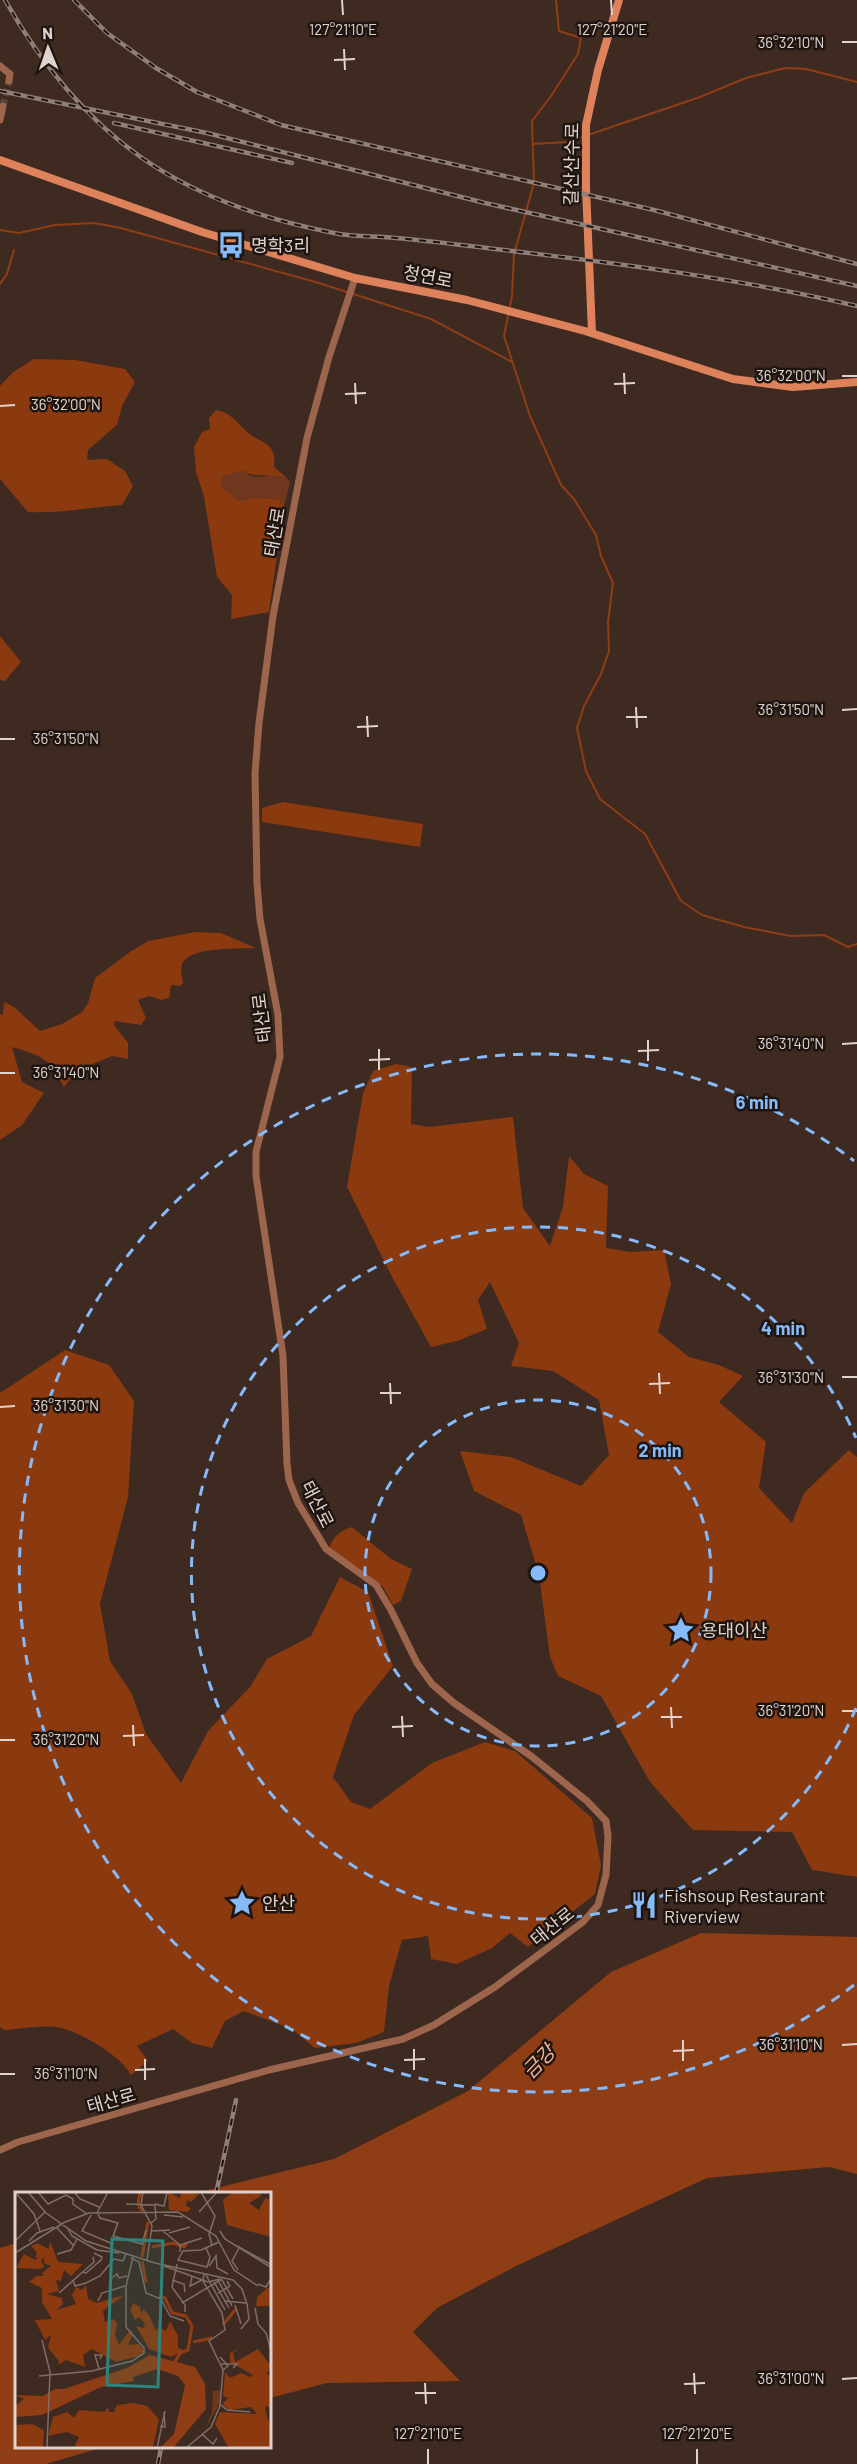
<svg xmlns="http://www.w3.org/2000/svg" width="857" height="2464" viewBox="0 0 857 2464" font-family="Barlow,'Noto Sans KR',sans-serif">
  <rect width="100%" height="100%" fill="#3e2a21"/>
  <path fill="#6e371e" d="M243,471C246,472 249,475 252,476C264,480 279,467 290,482L284,507L279,499L253,498L239,501L222,487V475Z"/>
  <path fill="#8b390f" d="M34,359L75,360L125,369L135,382L122,406L117,425L88,450L87,460L107,459L125,471L133,486L122,505C91,507 59,514 28,512L0,479V386L13,372Z
    M216,410C231,412 237,423 247,432C261,444 277,441 274,467L287,478C271,473 257,479 243,471L222,476V487L239,501L253,498L279,499L284,507L269,612L231,619L232,595L217,577L204,497L196,472L194,447L202,432L210,429L209,418Z
    M0,636L21,662L5,681L0,680Z
    M283,802L423,824L420,847L262,822V808Z
    M196,932L221,933L256,948C239,949 190,946 182,964C180,969 182,976 183,983L180,986L171,985L169,998L161,1000L149,996L138,1000L146,1018L141,1025L115,1021L114,1025L128,1043V1059L112,1056L76,1071L64,1087C50,1058 42,1056 12,1047L22,1082L44,1093L22,1125L0,1140V1014L3,1015L4,1002L14,1007L40,1031L62,1024L82,1012L88,1003L95,978L130,952L148,941Z
    M396,1064L412,1067L411,1124L429,1127L513,1117L523,1208L550,1246L563,1207L569,1156L584,1174L608,1186L606,1248L631,1252L664,1250L671,1284L658,1332L689,1357L719,1365L743,1376L719,1402L766,1442L759,1488L792,1523L804,1493L849,1450L857,1457V1877L812,1870L792,1832L693,1830L650,1782L601,1696L558,1676L550,1657L539,1575L521,1515L474,1491L460,1451L511,1457L581,1486L609,1455L599,1400L553,1371L511,1366L519,1343L490,1282L478,1300L487,1329L457,1341L431,1347L391,1275L347,1187L363,1093L373,1071Z
    M65,1350L109,1365L134,1401L128,1497L100,1604L110,1661L132,1694L146,1734L181,1783L208,1731L250,1687L267,1659L311,1636L340,1577L368,1592L393,1666L354,1715L333,1777L351,1802L370,1809L432,1763L485,1742L515,1751L592,1818L601,1865L595,1894L528,1947L510,1933L492,1948L457,1964L431,1959L428,1936L402,1940L389,1986L384,2032L356,2043L315,2048L292,2029L244,2011L225,2021L212,2048L192,2043L173,2029L137,2046L148,2061L131,2075C121,2056 82,2033 61,2028C46,2024 20,2029 4,2030L0,2027V1393Z
    M352,1527L391,1559L412,1569L401,1601L393,1605L383,1587L329,1548C334,1536 339,1531 352,1527Z"/>
  <path fill="#8f3d15" d="M701,1933L857,1937V2174L829,2167L707,2178L516,2266L437,2308L413,2332L460,2381L327,2383L270,2398V2194H192L334,2159L468,2091L611,1972Z
    M16,2243V2448H100L46,2464H0V2248Z"/>
  <g fill="none" stroke-linecap="round" stroke-linejoin="round">
    <path stroke="#8f3d15" stroke-width="2" d="M556,0L559,31L581,38L578,54L551,96L532,121L534,183L514,254L512,296L504,336L530,416L561,485L574,499L596,535L601,556L613,583L608,622L609,651L601,674L584,706L577,728L586,771L600,799L645,834L681,901L702,915L744,927L791,936L824,935L848,947L857,944
      M588,135L700,97L746,78L785,68L806,69L857,82
      M533,144L567,142L583,137
      M0,230L19,233L55,225L94,223L121,228L319,283L431,319L512,362
      M0,284L7,274L14,250"/>
    <path stroke="#56433b" stroke-width="7" stroke-dasharray="7 3.5" stroke-linecap="butt" d="M3,106L9,81"/>
    <path stroke="#9e654d" stroke-width="7" d="M0,66L10,74L9,81
      M0,120L3,106
      M0,2150L18,2142L269,2070L403,2039L434,2025L495,1987L583,1922L598,1905L606,1875L608,1836L606,1821L587,1801L531,1756L454,1703L432,1684L417,1663L391,1610L376,1585L326,1549L298,1503L289,1480L287,1464L283,1356L256,1176V1152L280,1057L278,1015L260,919L257,883L255,773L259,723L273,616L307,438L329,357L355,278"/>
    <path stroke="#dd825b" stroke-width="8" d="M0,160L202,232L355,278L467,300L585,331L733,379L793,387L857,382
      M592,333L586,187V125L598,70L619,0"/>
    <defs>
      <path id="rail" d="M5,0C83,138 179,203 334,233C354,237 375,236 396,238C432,241 468,246 504,250C623,264 741,279 857,306
        M74,0L107,33L156,68L197,92L281,125L654,210L857,264
        M0,91L207,133L485,203L857,286
        M114,123L292,163
        M216,2194L236,2100
        M158,2464L161,2448"/>
    </defs>
    <use href="#rail" stroke="#907f78" stroke-width="4.5"/>
    <use href="#rail" stroke="#1e1511" stroke-width="2" stroke-dasharray="7" stroke-linecap="butt"/>
  </g>
  <path fill="none" stroke="#e0d2cd" stroke-width="2" d="M342,0L343,15M611,0L612,15M842,42H857M344,49L345,70M334,60L355,59M624,373L625,394M842,376H857M355,383L356,404M614,384L635,383M345,394L366,393M0,406L15,405M636,707L637,728M842,710L857,709M367,716L368,737M626,717H647M357,727L378,726M0,739H15M648,1040V1061M842,1044L857,1043M379,1049V1070M638,1051L659,1050M369,1060L390,1059M0,1073H15M659,1373L660,1394M842,1377H857M390,1383L391,1404M649,1384L670,1383M380,1393H401M0,1407L15,1406M671,1707L672,1728M842,1711H857M402,1716L403,1737M661,1717H682M133,1725L134,1746M392,1727L413,1726M123,1736L144,1735M0,1740H15M683,2040V2061M842,2045L857,2044M414,2049V2070M673,2051L694,2050M145,2059V2080M404,2060L425,2059M135,2070L155,2069M0,2074H15M694,2373L695,2394M842,2379L857,2378M425,2383L426,2404M684,2384L705,2383M415,2393H436M428,2449V2464M697,2449V2464"/>
  <g fill="none" stroke="#86bbfb" stroke-width="3" stroke-dasharray="10 8">
    <circle cx="538" cy="1573" r="173"/>
    <path d="M856 1708A346 346 0 1 1 856 1438"/>
    <path d="M854 1985A519 519 0 1 1 854 1161"/>
  </g>
  <defs>
    <symbol id="bus-bare" viewBox="-9 -9 18 18"><path d="M-5-6H5V4H4V6H2V4H-2V6H-4V4H-5ZM-3.5-4V0h7V-4ZM-3.5 1.2v1.5H-2V1.2ZM2 1.2v1.5H3.5V1.2Z" fill="#86bbfb" stroke="#1e1511" stroke-width="2.5" paint-order="stroke"/></symbol>
    <symbol id="sight-bare" viewBox="-9 -9 18 18"><path d="M0-6L1.8-2.2L6-1.7L2.9 1.2L3.7 5.4L0 3.3L-3.7 5.4L-2.9 1.2L-6-1.7L-1.8-2.2Z" fill="#86bbfb" stroke="#1e1511" stroke-width="2.5" paint-order="stroke"/></symbol>
    <symbol id="restaurant-bare" viewBox="-9 -9 18 18"><path d="M-5-6h1v4h1v-4h1v4h1v-4h1v5L-1.5 .5V6h-2V.5L-5-1ZM5-6V6H3V1.5H1.5Q1.5-4 5-6Z" fill="#86bbfb" stroke="#1e1511" stroke-width="2.5" paint-order="stroke"/></symbol>
  </defs>
  <g fill-rule="evenodd">
    <use href="#bus-bare" x="212" y="226" width="38" height="38"/>
    <use href="#sight-bare" x="662" y="1611" width="38" height="38"/>
    <use href="#sight-bare" x="223" y="1884" width="38" height="38"/>
    <use href="#restaurant-bare" x="625" y="1886" width="38" height="38"/>
  </g>
  <g text-anchor="middle" dominant-baseline="central" stroke-width="5" stroke-linejoin="round" paint-order="stroke">
    <g font-size="18" fill="#e0d2cd" stroke="#1e1511">
      <text transform="translate(571 164) rotate(-89)">갈산산수로</text>
      <text transform="translate(428 276) rotate(11)">청연로</text>
      <text transform="translate(274 532) rotate(-80)">태산로</text>
      <text transform="translate(261 1018) rotate(-97)">태산로</text>
      <text transform="translate(318 1504) rotate(63)">태산로</text>
      <text transform="translate(552 1926) rotate(-39)">태산로</text>
      <text transform="translate(111 2100) rotate(-16)">태산로</text>
    </g>
    <g font-size="18" fill="#e0d2cd" stroke="#1e1511" text-anchor="start">
      <text x="251" y="245">명학3리</text>
      <text x="701" y="1630">용대이산</text>
      <text x="664" y="1895">Fishsoup Restaurant<tspan x="664" dy="21">Riverview</tspan></text>
      <text x="262" y="1903">안산</text>
    </g>
    <g font-size="20" font-style="italic" fill="#f9b396" stroke="#1e1511">
      <text transform="translate(538 2061) rotate(-46)">금강</text>
    </g>
  </g>
  <g transform="translate(15 2192)">
    <rect width="256" height="256" fill="#3e2a21"/>
    <path d="M206,198L205,211L189,239L197,220L198,199Z" fill="#6e371e"/>
    <path d="M153,0L165,6L166,0L184,2L176,10L172,8L171,14L176,16L173,20L154,18ZM218,0H244L246,4L234,11L244,18L250,6L254,7L256,45L212,33L208,8ZM35,49L43,70L68,72L56,84L49,78L46,89L41,88L44,99L32,102L47,106L48,112L41,118L61,112L57,103L61,95L67,98L71,93L73,107L82,111L109,103L88,119L90,130L98,127L102,131L100,143L104,153L115,138L118,141L113,153L124,152L129,159L124,164L101,170L77,157L68,163L70,175L51,168L43,173L44,169L33,156L36,143L30,148L20,128L37,127L27,110V96L14,90L21,84H29L27,81L36,74L29,71V65L26,68L29,75L24,77L1,76L9,62L20,68L24,65L20,66L22,61L16,54L22,51L34,57ZM252,96H256V114H241L242,105ZM118,111L125,115L127,122L128,117L134,123L141,139L144,135L151,139L155,129L163,144V156L169,158L156,165L134,157L121,134L129,136L130,132L124,125L120,128L115,118ZM224,157L218,161L220,170L243,157L256,174L252,182L256,185V216L251,214L250,218L256,236V256H214L200,232L205,220L242,222L236,215L214,218L207,212L213,206L208,204L210,180L215,186L226,181L235,185L238,183L215,170V161ZM119,211L132,214L144,227L138,256H59L64,245L52,240L33,244L38,225L52,220L59,226L64,218L90,220L93,215L94,220H99L102,213ZM17,232L29,238L28,256H0V233Z" fill="#8b390f"/>
    <path d="M135,163L180,175L190,192L191,217L158,256H145L159,242L170,193L163,184L142,177L118,185L119,189L86,195L27,223L0,225V214L9,207L0,203L28,204L40,197H49L112,176Z" fill="#8f3d15"/>
    <path fill="none" stroke="#8f3d15" stroke-width="3" d="M125,0L123,12L127,19M137,55L158,51L169,55L172,51M127,65L133,30M127,69L131,90M144,104L150,106L157,121L171,124L177,134L173,158L165,161L160,170M208,133L221,117M178,150L197,146"/>
    <path fill="none" stroke="#7f6d66" stroke-width="1.5" d="M0,0L19,22L25,39M13,0L31,21L71,49L140,71L218,88L227,97L232,112M23,0L33,12L51,3L58,7M59,0L65,7L84,15M128,0L126,13L137,34L132,68M186,0L200,24L194,42L197,53M58,7V12L72,22M111,12L140,13L141,27L136,31M140,12L149,14L152,0M184,20L202,0M82,21L93,0M83,22L85,26L103,31L98,44L127,52L131,38M76,23L67,39L98,52M149,23L168,25M42,36L59,54M53,37L57,44L82,58L104,61M137,39L155,38M148,39L165,53V60M205,39L210,47L257,76M154,41L175,35M0,49L30,20M14,49L22,41L39,35M165,53L187,46M222,54L257,73M191,56L195,65L192,75L163,68L168,59L186,58L204,50M0,61L50,30L74,21L163,20L201,44L219,78L243,94M42,62L56,58L62,47M116,66L124,70L131,101L146,107L155,124L169,129M162,72L157,95L170,113V120M149,74L193,90L205,87M194,74L201,64L202,76L213,82M223,78L217,69L224,56M68,80L71,81L86,68L87,65L79,61M189,82L188,89L207,121M191,83L210,118M177,85L175,94L187,88M97,86L102,82L104,86L112,84M58,88L60,94L71,91L85,84L99,67L108,69L111,62M157,88L169,92L170,100M207,88L218,107M199,90L214,116M204,90L217,114M243,92L251,95L257,85M44,101L79,70L78,65M203,101L215,94L212,89M83,109L87,101L110,94M209,109L231,111M167,111L207,87M220,113L226,132M240,116L243,132L251,141L257,162M226,137L234,127L232,112M27,148L35,180L32,256M205,165L213,174L208,178M206,172H222L218,176M84,177L80,163H87L85,167M24,184L77,179L117,169L129,161V156L111,135V94L118,65M206,213L212,218L235,220M145,234L150,235L149,220M187,242L198,252L202,246M142,256L150,219M171,256L196,235L205,214L208,178L194,149L210,138L207,121"/>
    <path fill="#2e847c" fill-opacity="0.15" stroke="#2e847c" stroke-width="3" d="M97,47L148,49L143,195L92,193Z"/>
    <rect width="256" height="256" fill="none" stroke="#e0d2cd" stroke-width="3"/>
  </g>
  <g font-size="15" text-anchor="middle" fill="#e0d2cd" stroke="#1e1511" stroke-width="5" stroke-linejoin="round" paint-order="stroke">
    <text x="343" y="35">127°21'10"E</text>
    <text x="612" y="35">127°21'20"E</text>
    <text x="791" y="48">36°32'10"N</text>
    <text x="791" y="381">36°32'00"N</text>
    <text x="66" y="410">36°32'00"N</text>
    <text x="791" y="715">36°31'50"N</text>
    <text x="66" y="744">36°31'50"N</text>
    <text x="791" y="1049">36°31'40"N</text>
    <text x="66" y="1078">36°31'40"N</text>
    <text x="791" y="1383">36°31'30"N</text>
    <text x="66" y="1411">36°31'30"N</text>
    <text x="791" y="1716">36°31'20"N</text>
    <text x="66" y="1745">36°31'20"N</text>
    <text x="791" y="2050">36°31'10"N</text>
    <text x="66" y="2079">36°31'10"N</text>
    <text x="791" y="2384">36°31'00"N</text>
    <text x="428" y="2439">127°21'10"E</text>
    <text x="697" y="2439">127°21'20"E</text>
  </g>
  <circle cx="538" cy="1573" r="9" fill="#86bbfb" stroke="#1e1511" stroke-width="3"/>
  <g font-size="18" text-anchor="middle" font-weight="bold" fill="#86bbfb" stroke="#1e1511" stroke-width="5" stroke-linejoin="round" paint-order="stroke">
    <text x="757" y="1109">6 min</text>
    <text x="783" y="1335">4 min</text>
    <text x="660" y="1457">2 min</text>
  </g>
  <g transform="translate(48 48) rotate(358)" stroke="#1e1511" stroke-width="4.5" paint-order="stroke">
  <path d="M0-4.5L10 22L0 15L-10 22Z" fill="#e0d2cd"/>
  <text y="-9" font-size="16" font-weight="bold" text-anchor="middle" fill="#e0d2cd">N</text>
  </g>
</svg>
